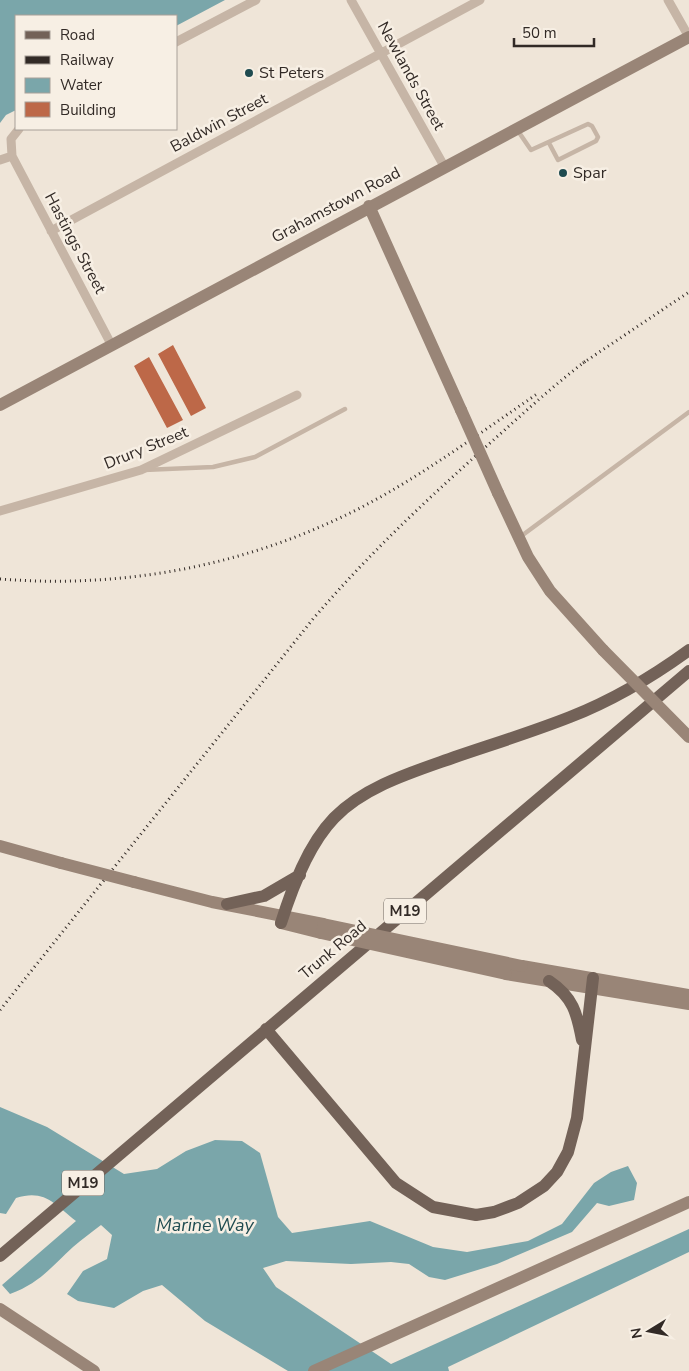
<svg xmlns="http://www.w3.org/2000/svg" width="689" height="1371" viewBox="0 0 689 1371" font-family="'Nunito Sans',sans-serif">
  <rect width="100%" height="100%" fill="#efe5d8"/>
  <path fill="#7aa6aa" d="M0,0H225L176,26V16H16V110L6,115L0,123Z
    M0,1107L47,1127L124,1174L157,1169L186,1151L215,1140L242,1141L260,1153L278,1217L292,1233L370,1221L433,1247L467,1252L528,1241L562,1224L594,1183L611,1172L628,1166L637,1183L634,1200L609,1206L597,1203L572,1232L497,1264L445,1280L429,1277L409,1264L391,1262L351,1264L286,1261L263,1268L276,1287L391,1364L689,1229V1252L448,1367L449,1371H288L205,1321L162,1285L143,1291L114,1308L78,1301L67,1294L83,1271L107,1259L112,1235L101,1225C92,1232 82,1239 73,1247C51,1267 40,1283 10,1294L2,1285L76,1221C54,1204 45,1189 16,1198L6,1214L0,1213Z"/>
  <path fill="#bd6848" d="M173,345L206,408L191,416L158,354Z
    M149,357L183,420L167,428L134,366Z"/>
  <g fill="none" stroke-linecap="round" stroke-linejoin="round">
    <path stroke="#c6b5a6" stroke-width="4.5" d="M518,131L531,150L588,124L592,126L598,137L596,141L558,160L549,143
      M144,470L213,467L255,457L345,409
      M520,537L689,412"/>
    <path stroke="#c6b5a6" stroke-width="9" d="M351,0L444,166
      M668,0L689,37
      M176,42L256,0
      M19,129L11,139L12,156L111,344
      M0,160L12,156
      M51,231L480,0
      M0,511L141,470L297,395"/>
    <path stroke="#998577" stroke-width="12" d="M369,206L461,410
      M0,405L689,37
      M498,493L528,557L550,591L603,650
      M0,846L61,863
      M134,882L212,902L323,924
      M281,923L321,933
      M522,966L689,995
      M506,974L689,1004
      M0,1309L94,1371
      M314,1371L689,1202"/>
    <path stroke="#736258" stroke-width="12" d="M227,904L264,896L300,875
      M281,923C292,888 308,845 334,818C365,786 413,772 455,757C493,744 532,732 570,717C613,700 652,677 689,650
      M549,981C573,997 577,1013 582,1040
      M266,1029L396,1183L433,1207L476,1215L494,1212L518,1203L544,1186L557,1172L568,1152L577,1118L593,978
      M0,1256L689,671"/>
    <path stroke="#322a26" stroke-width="3" stroke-dasharray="1 4" stroke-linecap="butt" d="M583,363L689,292
      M0,579C126,589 250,565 362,507C423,475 480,433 537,394
      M0,1010L313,619C365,558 421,505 480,452C515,421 550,388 587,360"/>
    <path stroke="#998577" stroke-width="12" d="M461,410L498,493
      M603,650L689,737
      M61,863L134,882
      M323,924L522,966
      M321,933L506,974"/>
  </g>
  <g fill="#1f4b50" stroke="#f7efe4" stroke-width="2">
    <circle cx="249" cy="73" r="5"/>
    <circle cx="563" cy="173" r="5"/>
  </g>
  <g text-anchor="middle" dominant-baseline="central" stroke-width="5" stroke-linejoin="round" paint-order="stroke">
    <g fill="#f7efe4" stroke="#6d655f" stroke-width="1">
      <rect x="384" y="898.5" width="42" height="25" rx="4"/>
      <rect x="62" y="1170.5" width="42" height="25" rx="4"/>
    </g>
    <g font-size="15" font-weight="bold" fill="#322a26">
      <text x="405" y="911">M19</text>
      <text x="83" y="1183">M19</text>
    </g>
    <g font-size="16" fill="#322a26" stroke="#f7efe4" text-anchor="start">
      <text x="259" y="73">St Peters</text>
      <text x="573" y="173">Spar</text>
    </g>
    <g font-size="16" fill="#322a26" stroke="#f7efe4">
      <text transform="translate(411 76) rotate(61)">Newlands Street</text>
      <text transform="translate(219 123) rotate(-28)">Baldwin Street</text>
      <text transform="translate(336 205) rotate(-28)">Grahamstown Road</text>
      <text transform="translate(75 243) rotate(62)">Hastings Street</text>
      <text transform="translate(146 448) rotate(-22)">Drury Street</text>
      <text transform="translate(333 950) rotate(-40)">Trunk Road</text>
    </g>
    <g font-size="18" font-style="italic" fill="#1f4b50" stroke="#f7efe4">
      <text x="205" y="1225">Marine Way</text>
    </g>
  </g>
  <rect x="15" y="15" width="162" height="115" fill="#f7efe4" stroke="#a8a098"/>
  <rect x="25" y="31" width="25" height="8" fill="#736258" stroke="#a8a098"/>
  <text x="60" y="40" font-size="15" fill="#322a26">Road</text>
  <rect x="25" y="56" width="25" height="8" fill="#322a26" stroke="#a8a098"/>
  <text x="60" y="65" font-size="15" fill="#322a26">Railway</text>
  <rect x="25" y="78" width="25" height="15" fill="#7aa6aa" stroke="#a8a098"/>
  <text x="60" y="90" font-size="15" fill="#322a26">Water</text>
  <rect x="25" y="102" width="25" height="15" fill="#bd6848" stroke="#a8a098"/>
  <text x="60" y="115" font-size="15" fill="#322a26">Building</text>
  <g transform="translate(649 1331) rotate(260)" stroke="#f7efe4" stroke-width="4" paint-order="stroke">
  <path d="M0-4L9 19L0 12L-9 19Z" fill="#322a26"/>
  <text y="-8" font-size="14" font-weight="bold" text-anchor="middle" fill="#322a26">N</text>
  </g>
  <path d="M514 38v8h80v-8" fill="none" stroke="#322a26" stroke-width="2.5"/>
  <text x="522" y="38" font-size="15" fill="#322a26" stroke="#f7efe4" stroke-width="4" paint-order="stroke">50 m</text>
</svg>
